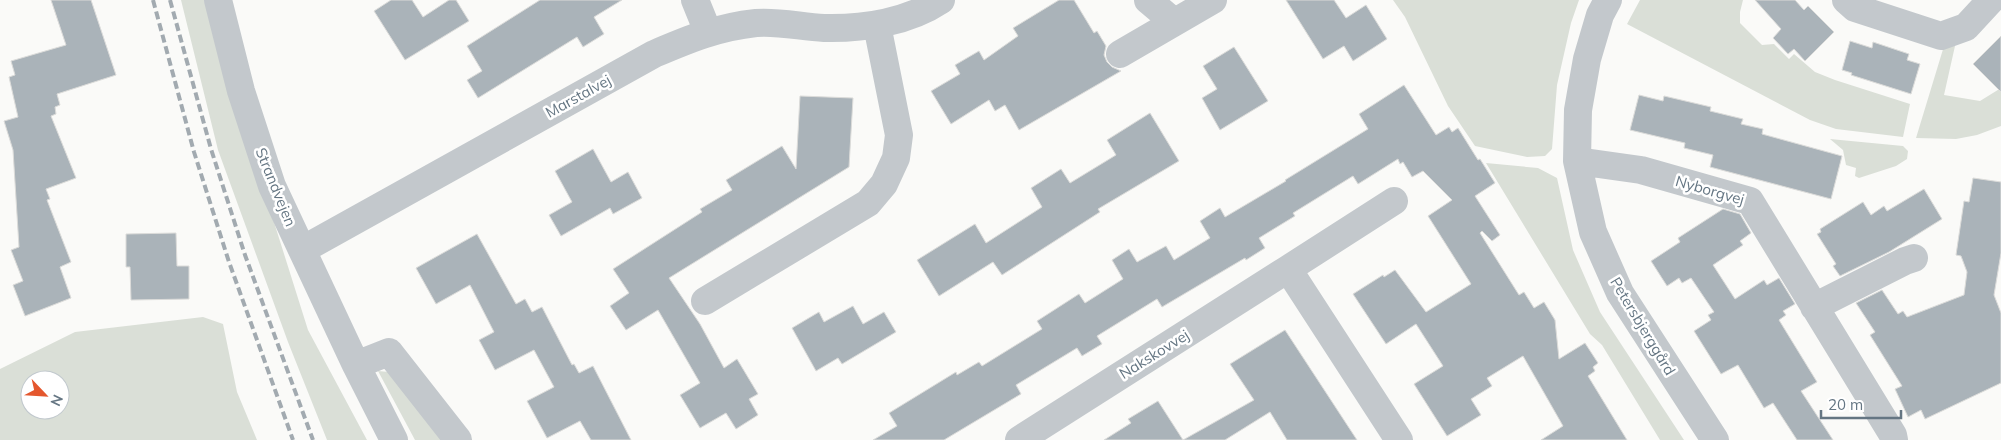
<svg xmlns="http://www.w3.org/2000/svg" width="2001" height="440" viewBox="0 0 2001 440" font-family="Mulish,sans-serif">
  <rect width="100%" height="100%" fill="#fafaf8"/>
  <path fill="#dadfd7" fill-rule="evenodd" d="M181,0H204L308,330L367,440H327L288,342L218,150Z
    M1393,0H1579L1571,23L1557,85L1552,149L1545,156L1527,157L1475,146L1448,106L1405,17Z
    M1640,0H1743L1740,12V23L1762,45L1774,44L1789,59L1794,54L1815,72L1835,80L1910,104L1903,137L1836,129L1810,120L1627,24Z
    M1944,46H1955L1944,95L1980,101L2001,88V126L1977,135L1956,139L1916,138Z
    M1830,139L1903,146L1908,151L1907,159L1896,166L1859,178L1855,176L1856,168L1846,165L1843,150Z
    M1486,163L1538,168L1557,178L1573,250L1600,312L1684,440H1660L1602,345L1590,334Z
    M203,317L223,324L237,392L257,440H0V369L75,332ZM30,380H60V410H30Z
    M378,371L389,372L445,440H415Z"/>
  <path fill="#aab3b9" stroke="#dcdcda" d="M51,0H91L116,75L57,94L60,105L55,107L56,114L51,116L76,178L46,189L50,199L47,200L71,262L60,267L71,298L25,316L13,285L23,281L11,250L19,247L13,150L4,121L18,117L9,77L15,75L11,61L66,45Z
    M391,0H412L423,17L449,0H456L469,21L405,60L374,11Z
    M540,0H622L594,17L604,34L583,47L577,37L478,98L467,80L482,71L467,46Z
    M1059,0H1074L1094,33L1097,31L1106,46L1104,55L1107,62L1112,67L1121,71L1019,130L1005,105L995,111L989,100L951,124L931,91L960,74L955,65L979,51L984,60L1018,36L1013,28Z
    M1286,0H1334L1346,18L1366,5L1387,39L1353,61L1344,46L1323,59Z
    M1755,0H1795L1804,10L1808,6L1834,32L1805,61L1794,49L1788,54L1773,38L1781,29Z
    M2001,36V92L1973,64Z
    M1850,41L1872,48L1873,42L1909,54L1907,60L1920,64L1911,94L1851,75L1852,73L1842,70Z
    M1234,47L1268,101L1220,130L1202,98L1217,89L1203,66Z
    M1404,85L1436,135L1449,127L1452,132L1458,128L1478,160L1480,159L1495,183L1475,196L1500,235L1492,241L1482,231L1480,233L1519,295L1524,292L1534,308L1544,302L1555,320L1559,359L1585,343L1598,363L1593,367L1595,371L1588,376L1627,440H1541L1563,426L1523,356L1487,378L1492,386L1471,399L1481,415L1447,436L1414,384L1443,366L1416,324L1386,344L1353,294L1383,275L1384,277L1395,270L1426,312L1471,284L1428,216L1452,200L1423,171L1412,177L1403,162L1400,164L1398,159L1358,184L1353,176L1293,213L1295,216L1259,238L1265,248L1246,260L1245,258L1162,307L1157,299L1097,336L1102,344L1082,356L1077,348L1016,385L1021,394L944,440H873L897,426L889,413L956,372L957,375L979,362L982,366L1042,329L1037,321L1079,294L1085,303L1123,279L1112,260L1129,249L1137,262L1166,246L1174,260L1210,238L1200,221L1220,208L1225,217L1286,181L1285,180L1368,129L1359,114Z
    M1639,95L1663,101L1664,96L1711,107L1710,111L1743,119L1741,124L1763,129L1762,134L1842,156L1831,199L1710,167L1713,155L1684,148L1685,143L1630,130Z
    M800,96L853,98L849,167L669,278L700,324L724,368L737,359L758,394L749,399L758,415L736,429L726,413L700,428L680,395L700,383L658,310L626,330L610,306L629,293L613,269L702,212L700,209L732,190L726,180L782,146L796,169Z
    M1150,113L1179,161L1098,209L1100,212L1002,275L993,262L939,296L917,260L975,224L986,243L1042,207L1031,188L1061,169L1070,183L1116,155L1107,140Z
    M593,149L611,182L628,172L642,198L613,214L610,208L561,236L549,215L572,202L555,171Z
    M1973,178L2001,182V253L1994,295L2001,313V383L1925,419L1921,410L1908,417L1895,389L1902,386L1870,335L1875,332L1856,303L1882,290L1898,314L1903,311L1907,317L1964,295L1967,272L1961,256L1956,255L1964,201L1969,202Z
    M1924,189L1942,219L1889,252L1840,276L1833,266L1836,264L1817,234L1821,232L1820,229L1863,202L1871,215L1884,206L1887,211Z
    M1723,209L1740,214L1751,233L1740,241L1743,245L1713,265L1735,299L1764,280L1767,285L1779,278L1795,304L1783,311L1786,315L1779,320L1817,382L1801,391L1833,440H1797L1773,403L1764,408L1738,365L1721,374L1694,331L1711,320L1708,315L1714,312L1691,278L1682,283L1679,278L1667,286L1651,261L1680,242L1678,238Z
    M176,233L177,266H189V299L131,300L130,267H126V234Z
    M477,234L516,304L525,299L532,312L542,307L572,365L574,364L579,373L593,366L631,440H591L580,421L547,438L527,401L554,387L534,350L495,370L479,340L494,332L470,285L436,304L416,268Z
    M853,306L863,324L884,312L896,332L842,364L838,358L816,371L792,328L819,312L824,322Z
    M1285,330L1357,440H1287L1270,412L1225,440H1183L1254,400L1230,364Z
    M1158,401L1183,440H1104L1131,423L1128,419Z"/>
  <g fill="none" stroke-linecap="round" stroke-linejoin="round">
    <path stroke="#c3c8cc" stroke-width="28" d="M218,0L241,91L272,186L356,365L394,440
      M695,0L708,32
      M1148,0L1174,22
      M1608,0L1600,15L1587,59L1578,110L1577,161L1593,232L1620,293L1715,440
      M1846,0L1855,8L1941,36L1966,27L1991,0
      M1120,54L1213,0
      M1577,161L1641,170L1750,201L1893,435L1894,440
      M302,250L654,54C689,39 718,27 756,23C778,21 802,27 824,28C864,29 908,22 941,0
      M1288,269L1394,201
      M705,301L868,203L884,184L896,158L899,135L877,25
      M1814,307L1905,261L1914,258
      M356,365L389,352L458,440
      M1019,440L1288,269L1399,440"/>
    <path stroke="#a2aab0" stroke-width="4" stroke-dasharray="8 4" stroke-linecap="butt" d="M153,0L194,152L229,262L293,440
      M170,0L211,149L245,255L313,440"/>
  </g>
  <g text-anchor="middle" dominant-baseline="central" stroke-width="5" stroke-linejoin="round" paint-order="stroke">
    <g font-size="15" fill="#657683" stroke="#fff">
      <text transform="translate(578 96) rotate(-29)">Marstalvej</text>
      <text transform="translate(276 187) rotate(68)">Strandvejen</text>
      <text transform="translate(1710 190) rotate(16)">Nyborgvej</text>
      <text transform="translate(1643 326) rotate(59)">Petersbjerggård</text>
      <text transform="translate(1154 354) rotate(-32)">Nakskovvej</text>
    </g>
  </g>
  <g transform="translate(45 395) rotate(115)"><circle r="24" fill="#ffffff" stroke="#c1c8cd"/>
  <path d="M0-4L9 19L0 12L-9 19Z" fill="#e4572e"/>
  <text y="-8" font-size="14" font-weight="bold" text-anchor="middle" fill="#657683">N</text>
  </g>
  <path d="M1821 410v8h80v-8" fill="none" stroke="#657683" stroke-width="2.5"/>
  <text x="1828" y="410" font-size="15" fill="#657683" stroke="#ffffff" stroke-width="4" paint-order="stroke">20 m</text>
</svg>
